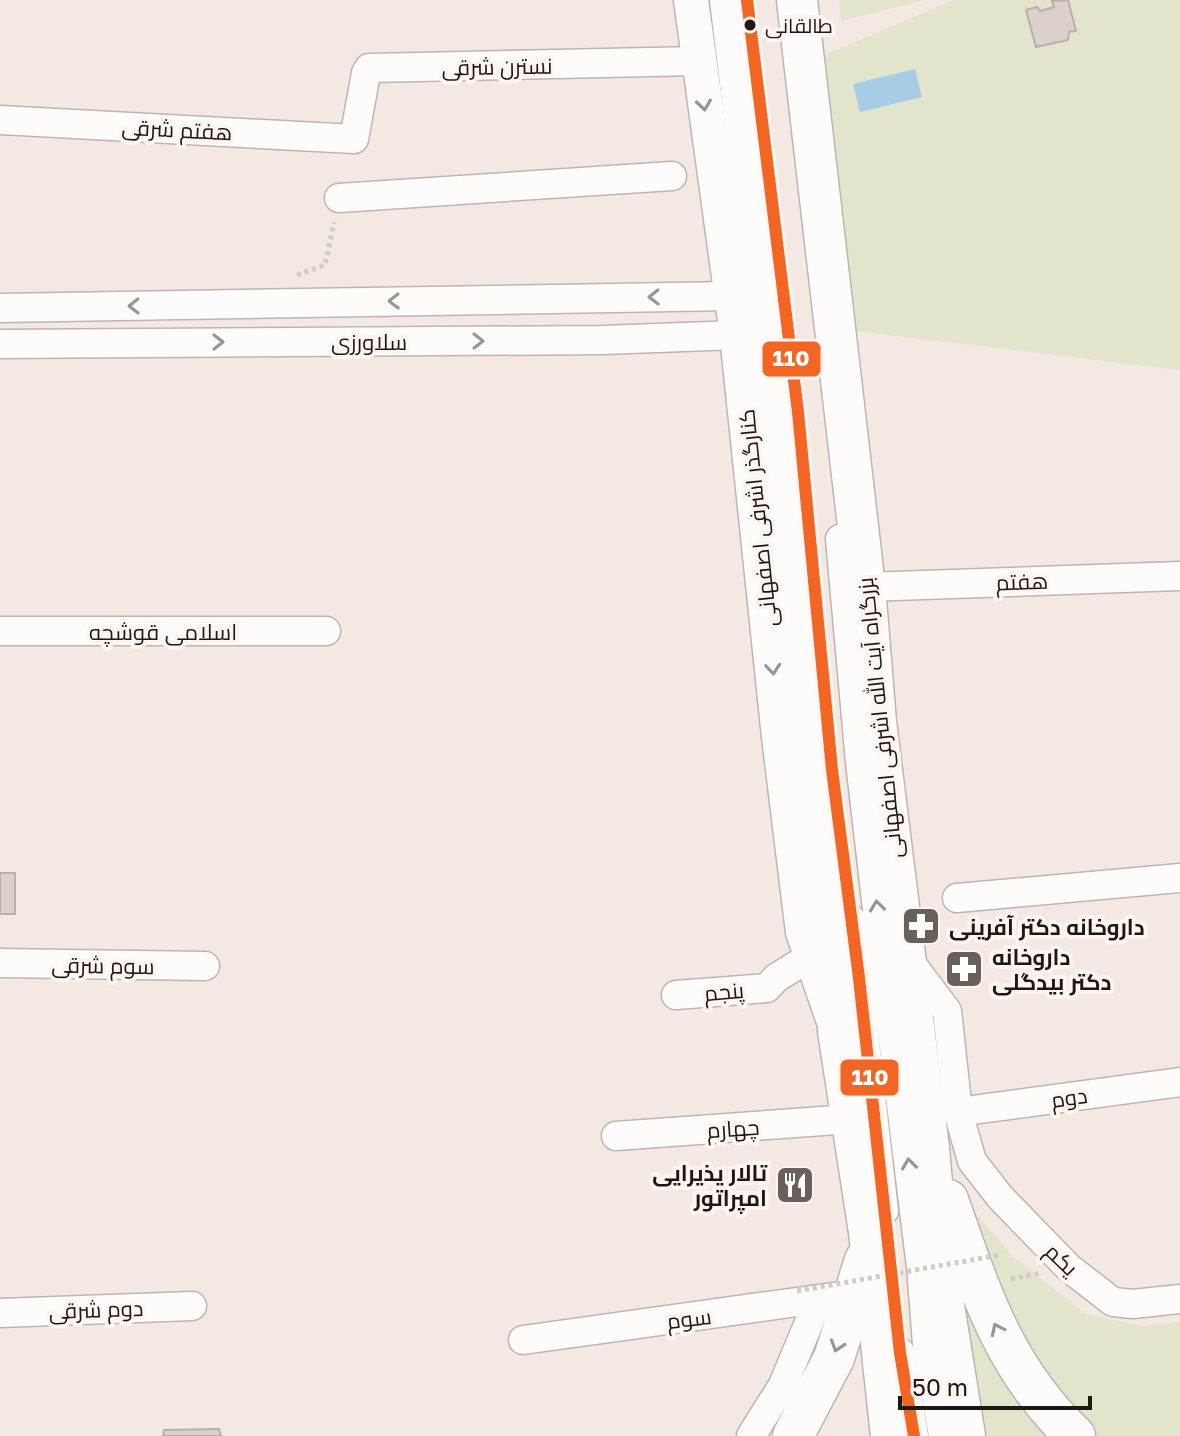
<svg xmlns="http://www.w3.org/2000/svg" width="1180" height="1436" viewBox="0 0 1180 1436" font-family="'Golos Text',Cairo,sans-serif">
  <rect width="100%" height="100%" fill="#f3e8e2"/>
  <path fill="#e2e4cb" d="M839,0H925L841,21Z
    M953,0H1180V370L847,330L811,61Z
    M958,1192L1013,1257L1088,1315L1141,1326L1180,1322V1436H1091L1036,1373Z
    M949,1239L1004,1379L1045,1436H980Z"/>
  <path fill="#a7cce6" d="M915,69L922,97L860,112L853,84Z"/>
  <path fill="#dbd0cc" stroke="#b9afab" stroke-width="2" d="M1068,0L1076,31L1069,32L1068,40L1036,47L1026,10L1037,7L1040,11L1054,7L1052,1Z
    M0,873H15V914H0Z
    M219,1429L221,1436H163L164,1430Z"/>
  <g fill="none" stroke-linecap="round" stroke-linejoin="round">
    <defs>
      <path id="minor" d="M0,120L354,139L366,73L369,68L698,61
        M339,198L672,176
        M0,308L732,296
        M0,344L603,340L737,335
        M840,539L860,762L877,909L921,1267L927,1344L943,1436
        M865,587L1180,576
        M0,631H326
        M957,898L1180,878
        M851,919L884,1211
        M907,958L947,1011L958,1112L972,1161L1000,1197L1069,1268L1113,1302L1133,1304L1180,1299
        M0,963L205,966
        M676,995L767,988L776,978L810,957
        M958,1112L1180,1082
        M616,1136L850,1119
        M0,1313L192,1306
        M523,1340L854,1294
        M900,1352L914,1436
        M751,1436L783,1385L818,1301"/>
      <path id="major" d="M691,0L737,335L779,737L803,932L832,1016"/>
      <path id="highway" d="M730,0L778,396L814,777L836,954L838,1031L869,1232L891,1436
        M797,0L865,587L876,722L929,1148L941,1287L965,1436
        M948,1200C980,1290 1003,1368 1075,1436
        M793,1436L834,1358L865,1260"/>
    </defs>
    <use href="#minor" stroke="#bfb5b0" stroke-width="31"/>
    <use href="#major" stroke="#bfb5b0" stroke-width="37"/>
    <use href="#highway" stroke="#bfb5b0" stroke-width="43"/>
    <path stroke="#cfcbc8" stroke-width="5" stroke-dasharray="4 4" stroke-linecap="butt" d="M297,275L325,265L334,222
      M1011,1279L1040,1273"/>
    <use href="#minor" stroke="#fdfcfb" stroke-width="28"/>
    <use href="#major" stroke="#fdfcfb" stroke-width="34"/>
    <use href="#highway" stroke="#fdfcfb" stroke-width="40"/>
    <path stroke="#cfcbc8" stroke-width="5" stroke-dasharray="4 4" stroke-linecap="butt" d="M797,1291L1000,1255"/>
    <defs>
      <path id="bus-1" d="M747,0L798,412L832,770L859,978L900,1353L914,1436"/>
    </defs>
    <use href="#bus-1" stroke="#fcf6f3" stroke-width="18"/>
    <use href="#bus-1" stroke="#f26522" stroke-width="12"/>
  </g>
  <defs><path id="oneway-chevron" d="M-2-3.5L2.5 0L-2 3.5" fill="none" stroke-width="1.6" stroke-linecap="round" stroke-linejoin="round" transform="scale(2)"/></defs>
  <g stroke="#9a9592">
    <use href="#oneway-chevron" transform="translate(704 105) rotate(82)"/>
    <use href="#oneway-chevron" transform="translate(654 297) rotate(179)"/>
    <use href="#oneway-chevron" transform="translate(394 301) rotate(179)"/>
    <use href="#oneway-chevron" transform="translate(134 306) rotate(179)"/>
    <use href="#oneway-chevron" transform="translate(478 341)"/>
    <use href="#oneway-chevron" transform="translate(218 342)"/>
    <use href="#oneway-chevron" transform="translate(773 669) rotate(85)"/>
    <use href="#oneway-chevron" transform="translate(877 906) rotate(-97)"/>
    <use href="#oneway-chevron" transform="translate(909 1164) rotate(-97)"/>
    <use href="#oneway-chevron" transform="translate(997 1329) rotate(-115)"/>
    <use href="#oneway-chevron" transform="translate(837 1346) rotate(108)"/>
  </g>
  <defs>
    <symbol id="pharmacy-square" viewBox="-11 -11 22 22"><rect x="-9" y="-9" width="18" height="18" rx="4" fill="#6a605b" stroke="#fcf6f3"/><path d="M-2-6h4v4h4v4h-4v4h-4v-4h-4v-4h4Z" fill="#fff"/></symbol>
    <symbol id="restaurant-square" viewBox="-11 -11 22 22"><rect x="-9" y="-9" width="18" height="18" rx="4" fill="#6a605b" stroke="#fcf6f3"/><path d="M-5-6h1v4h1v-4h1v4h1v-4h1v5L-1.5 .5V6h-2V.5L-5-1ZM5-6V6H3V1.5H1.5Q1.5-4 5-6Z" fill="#fff"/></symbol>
  </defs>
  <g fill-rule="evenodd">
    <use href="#pharmacy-square" x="899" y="904" width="44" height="44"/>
    <use href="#pharmacy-square" x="942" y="947" width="44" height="44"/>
    <use href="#restaurant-square" x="773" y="1163" width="44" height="44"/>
  </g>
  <circle fill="#201712" stroke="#fcf6f3" stroke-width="3" cx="750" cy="25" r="7"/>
  <g text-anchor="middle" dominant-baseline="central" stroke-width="8" stroke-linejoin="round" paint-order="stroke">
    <g font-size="20" fill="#201712" stroke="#fcf6f3" text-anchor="start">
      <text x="765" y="25">طالقانی</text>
    </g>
    <g font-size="22" fill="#201712" stroke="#fcf6f3">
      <text transform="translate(497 66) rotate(-1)">نسترن شرقی</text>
      <text transform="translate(177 129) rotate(3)">هفتم شرقی</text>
      <text x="369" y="341">سلاورزی</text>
      <text transform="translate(757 518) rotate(-96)">کنارگذر اشرفی اصفهانی</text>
      <text transform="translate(1022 581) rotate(-2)">هفتم</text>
      <text x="163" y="631">اسلامی قوشچه</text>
      <text transform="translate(879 718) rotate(-96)">بزرگراه آیت الله اشرفی اصفهانی</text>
      <text transform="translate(103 965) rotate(1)">سوم شرقی</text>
      <text transform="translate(724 991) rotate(-5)">پنجم</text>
      <text transform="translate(1069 1097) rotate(-8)">دوم</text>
      <text transform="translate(733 1128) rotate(-4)">چهارم</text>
      <text transform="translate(1062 1259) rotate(44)">یکم</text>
      <text transform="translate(96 1309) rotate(-2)">دوم شرقی</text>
      <text transform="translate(689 1318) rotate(-7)">سوم</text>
    </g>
    <g font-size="22" font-weight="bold" fill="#201712" stroke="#fcf6f3" text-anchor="start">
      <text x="949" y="926">داروخانه دکتر آفرینی</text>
      <text x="992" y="956">داروخانه<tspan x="992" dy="25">دکتر بیدگلی</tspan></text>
      <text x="767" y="1172" text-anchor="end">تالار پذیرایی<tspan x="767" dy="25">امپراتور</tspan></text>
    </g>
  </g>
  <g stroke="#fcf6f3" stroke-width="3">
    <rect x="761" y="340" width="61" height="38" rx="8" fill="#f26522"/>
    <rect x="839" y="1058" width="61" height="39" rx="8" fill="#f26522"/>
  </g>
  <g font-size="22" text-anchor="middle" font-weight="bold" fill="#fff">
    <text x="791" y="366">110</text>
    <text x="870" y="1085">110</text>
  </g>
  <path d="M900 1396v12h190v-12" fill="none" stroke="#201712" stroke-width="4"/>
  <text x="912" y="1396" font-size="24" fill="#201712" stroke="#fcf6f3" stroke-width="6" paint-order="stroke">50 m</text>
</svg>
